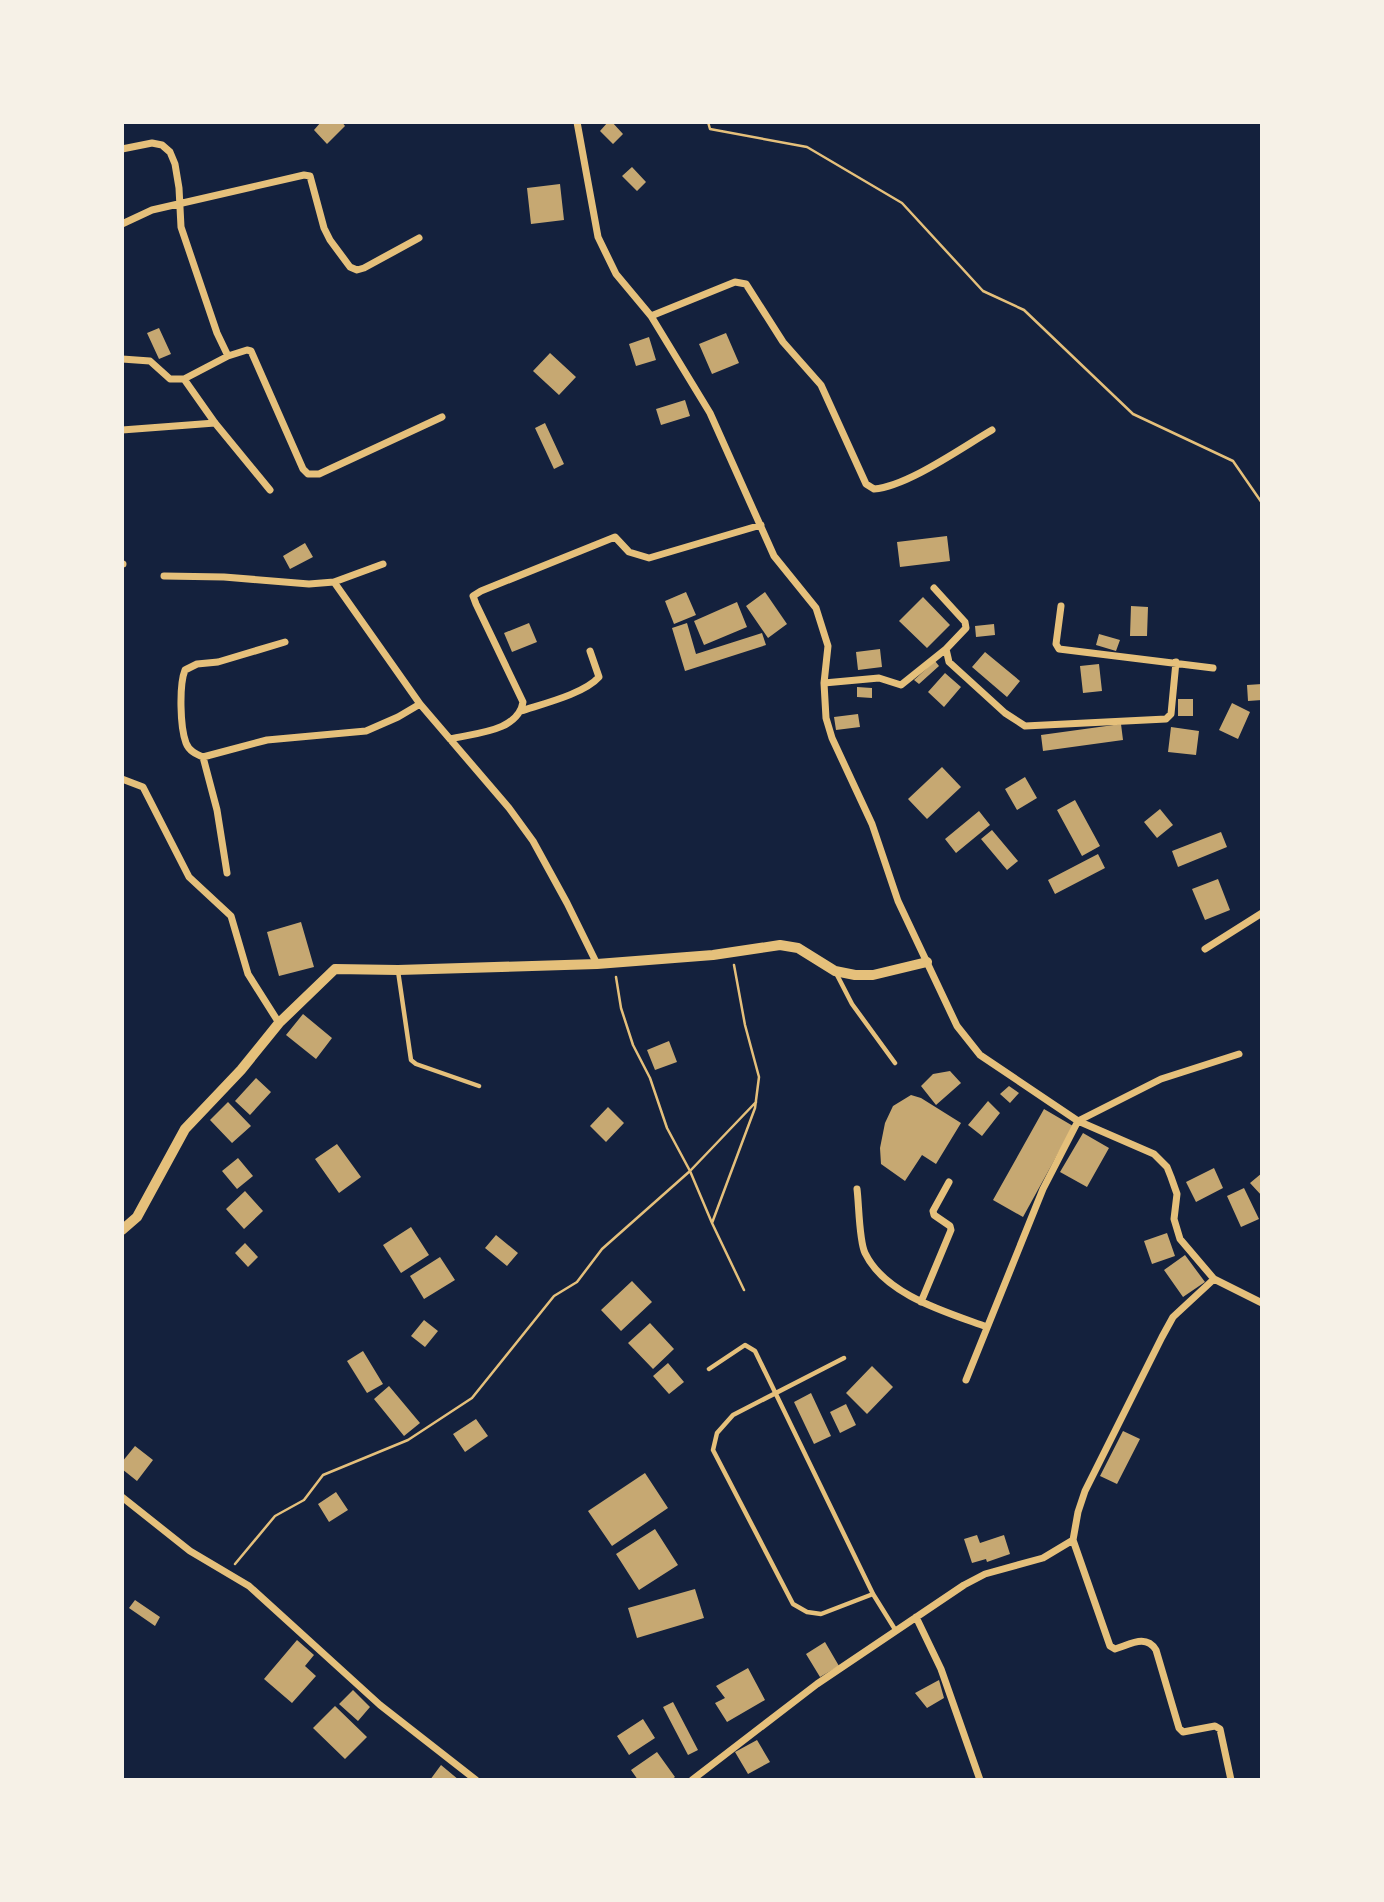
<svg xmlns="http://www.w3.org/2000/svg" width="1384" height="1902" viewBox="0 0 1384 1902" font-family="'Space Grotesk',sans-serif">
  <rect width="100%" height="100%" fill="#14213d"/>
  <path fill="#c6a872" d="M321,122H342L345,126L327,144L314,130Z
    M608,122H612L623,134L613,144L600,131Z
    M632,167L646,182L637,191L622,176Z
    M560,184L564,220L531,224L527,188Z
    M159,328L171,354L159,359L147,333Z
    M726,333L739,363L712,374L699,344Z
    M649,337L656,360L636,366L629,344Z
    M550,353L576,377L559,395L533,371Z
    M685,400L690,416L661,425L656,409Z
    M545,423L564,464L554,469L535,428Z
    M947,536L950,561L900,567L897,542Z
    M305,543L313,557L290,569L283,556Z
    M686,592L696,615L674,624L665,601Z
    M765,592L787,624L768,638L746,606Z
    M923,597L950,625L927,648L899,621Z
    M737,602L747,627L704,645L694,621Z
    M1131,606L1148,607L1147,636H1130Z
    M529,623L537,642L512,652L504,633Z
    M687,623L696,654L762,633L766,645L685,671L672,628Z
    M994,624L995,635L976,637L975,626Z
    M1099,634L1120,640L1116,651L1096,645Z
    M880,649L882,667L858,670L856,652Z
    M985,652L1020,681L1007,697L972,667Z
    M935,661L939,666L919,684L914,680Z
    M1099,664L1102,691L1083,693L1080,666Z
    M945,673L961,687L944,707L928,692Z
    M1262,684V700L1248,701L1247,685Z
    M857,687L872,688V698L857,697Z
    M1178,699H1193V716H1178Z
    M1232,703L1250,712L1238,739L1219,730Z
    M858,714L860,727L836,730L834,717Z
    M1121,724L1123,740L1043,751L1041,735Z
    M1171,727L1199,731L1196,755L1168,752Z
    M942,767L961,787L927,819L908,799Z
    M1025,777L1037,798L1017,810L1005,789Z
    M1075,800L1100,846L1082,856L1057,810Z
    M1160,809L1173,825L1157,838L1144,822Z
    M979,811L990,825L956,853L945,839Z
    M992,830L1018,861L1007,870L981,839Z
    M1221,832L1227,847L1178,867L1172,851Z
    M1098,854L1105,868L1055,894L1048,880Z
    M1218,879L1230,910L1205,920L1192,889Z
    M301,922L314,967L279,976L267,932Z
    M303,1014L332,1038L316,1059L286,1035Z
    M669,1041L677,1062L655,1070L647,1050Z
    M950,1071L961,1083L936,1105L921,1086L933,1074Z
    M256,1078L271,1092L250,1115L235,1101Z
    M1009,1086L1019,1093L1010,1103L1000,1094Z
    M911,1095L921,1098L961,1123L936,1164L922,1155L905,1181L881,1164L880,1148L885,1123L893,1106Z
    M988,1101L1000,1113L982,1136L968,1125Z
    M228,1102L251,1126L232,1143L210,1120Z
    M608,1107L624,1123L606,1142L590,1126Z
    M1044,1109L1073,1126L1023,1217L993,1200Z
    M1083,1133L1109,1148L1087,1187L1060,1172Z
    M337,1144L361,1177L339,1193L315,1159Z
    M238,1158L253,1176L237,1189L222,1171Z
    M1214,1168L1223,1188L1196,1202L1186,1182Z
    M1262,1173V1196L1250,1183Z
    M1244,1188L1259,1219L1241,1227L1227,1196Z
    M245,1191L263,1211L244,1229L226,1209Z
    M411,1227L429,1255L401,1273L383,1245Z
    M1167,1233L1175,1256L1152,1264L1144,1241Z
    M496,1235L518,1253L507,1266L485,1248Z
    M245,1243L258,1257L248,1267L235,1253Z
    M1185,1255L1205,1282L1183,1297L1164,1270Z
    M440,1257L455,1280L424,1299L410,1276Z
    M632,1281L652,1302L621,1331L601,1310Z
    M424,1320L438,1331L425,1347L411,1336Z
    M650,1323L674,1349L653,1369L628,1343Z
    M363,1351L383,1384L367,1393L347,1361Z
    M668,1363L684,1382L669,1394L653,1376Z
    M872,1366L893,1387L867,1414L846,1393Z
    M389,1386L420,1423L404,1436L374,1399Z
    M811,1393L831,1436L814,1444L794,1402Z
    M846,1404L856,1425L840,1433L830,1412Z
    M476,1419L488,1436L465,1452L453,1434Z
    M1123,1431L1140,1439L1117,1484L1100,1476Z
    M135,1446L153,1460L137,1481L122,1469V1462Z
    M645,1473L668,1508L612,1546L588,1511Z
    M336,1492L348,1510L329,1522L318,1504Z
    M655,1529L678,1565L639,1590L616,1554Z
    M977,1535L980,1543L1004,1535L1010,1554L987,1562L986,1559L972,1563L964,1539Z
    M695,1589L704,1618L637,1638L628,1608Z
    M135,1600L160,1617L155,1626L129,1608Z
    M297,1640L314,1655L305,1666L316,1676L292,1703L264,1679Z
    M825,1642L839,1666L820,1677L806,1654Z
    M748,1668L765,1700L727,1722L715,1703L725,1698L716,1686Z
    M939,1680L944,1698L927,1708L915,1693Z
    M353,1690L370,1707L358,1721L339,1704Z
    M673,1702L698,1750L688,1755L663,1707Z
    M335,1706L367,1737L345,1759L313,1728Z
    M643,1719L655,1738L629,1755L617,1736Z
    M757,1740L770,1762L748,1774L735,1752Z
    M657,1752L675,1777L671,1780H638L631,1770Z
    M441,1765L459,1780H430Z"/>
  <g fill="none" stroke-linecap="round" stroke-linejoin="round">
    <path stroke="#e5c07b" stroke-width="2.5" d="M708,122L710,129L807,147L902,203L983,291L1024,310L1133,414L1233,461L1262,503
      M734,965L745,1025L759,1077L755,1108L712,1223L744,1290
      M616,977L621,1008L633,1045L650,1078L667,1128L690,1171L712,1223
      M235,1564L275,1516L304,1500L323,1475L408,1440L472,1398L554,1296L577,1282L602,1249L690,1171L756,1102"/>
    <path stroke="#e5c07b" stroke-width="4.5" d="M398,971L411,1060L416,1064L479,1086
      M836,973L852,1004L895,1063
      M844,1358L733,1415L717,1433L713,1450L793,1604L807,1612L821,1614L873,1594
      M709,1369L745,1345L755,1351L873,1594L896,1631"/>
    <path stroke="#e5c07b" stroke-width="7" d="M577,122L598,237L616,274L651,316L710,413L774,556L816,608L828,646L824,683L826,718L832,738L872,824L898,901L957,1026L980,1055L1078,1121L1154,1154L1167,1167L1171,1177L1177,1194L1174,1219L1180,1239L1214,1279L1262,1303
      M122,149L152,143L162,145L170,152L175,164L179,188L181,227L217,333L228,356L184,379L215,423L270,490
      M122,224L152,210L304,175L310,176L324,228L330,240L350,267L357,270L364,268L419,238
      M651,316L735,282L746,284L783,342L821,385L866,484L874,489C908,486 961,448 992,430
      M228,356L247,350L251,351L303,469L308,474H319L442,417
      M122,359L150,361L170,379H184
      M122,430L215,423
      M122,564H123
      M164,576L224,577L309,584L334,582L383,564
      M334,582L420,704L509,808L533,841L567,903L597,964
      M934,588L965,622L966,628L946,649
      M1061,606L1056,644L1059,649L1213,668
      M285,642L218,662L197,664L185,670C179,685 180,727 186,743C189,751 196,754 203,757L267,740L366,731L398,717L420,704
      M824,683L879,678L901,685L946,649L949,662L1005,713L1025,726L1166,719L1171,714L1176,662
      M521,711C542,704 584,694 599,677L590,651
      M450,739C474,733 518,732 523,702L476,604L473,596L481,591L615,537L629,552L649,558L761,525
      M203,757L217,810L227,873
      M122,779L143,787L189,877L231,916L248,974L279,1023
      M1205,949L1262,913
      M857,1189C859,1204 859,1241 865,1253C885,1295 946,1312 987,1327
      M921,1302L951,1230L950,1226L934,1215L933,1211L949,1182
      M966,1380L1043,1189L1078,1121L1161,1079L1239,1054
      M122,1497L190,1551L249,1586L380,1705L476,1780
      M1073,1540L1110,1646L1115,1649C1131,1644 1146,1634 1156,1650L1179,1728L1183,1732L1215,1726L1220,1729L1231,1780
      M916,1617L941,1669L980,1780
      M692,1780L817,1684L964,1585L985,1574L1043,1558L1073,1540L1078,1512L1085,1491L1162,1337L1173,1317L1214,1279"/>
    <path stroke="#e5c07b" stroke-width="10" d="M122,1230L137,1217L185,1129L241,1070L279,1023L335,969L398,970L597,964L713,955L780,945L798,948L835,971L855,975H873L927,962"/>
  </g>
  <rect width="1384" height="1902" fill="none" stroke="#f6f1e7" stroke-width="248"/>
</svg>
